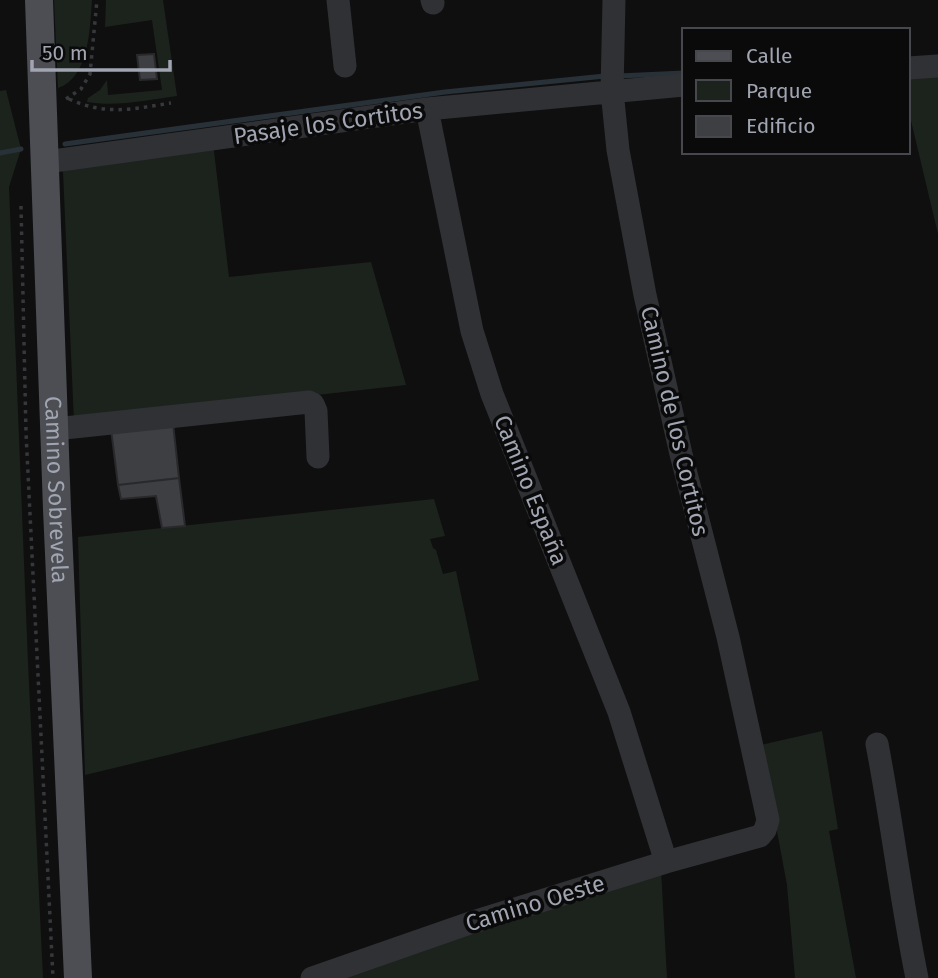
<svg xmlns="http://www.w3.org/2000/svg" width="938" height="978" viewBox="0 0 938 978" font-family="'Fira Sans',sans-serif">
  <rect width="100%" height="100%" fill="#0f0f10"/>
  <path fill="#1c231d" d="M54,0H92C90,28 89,78 58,88Z
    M106,0H163L177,96C147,100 117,107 87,102L88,98L100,90L107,80L108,95L162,90L152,20L105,27Z
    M938,73V234L908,108V75Z
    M6,90L21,149L9,187L28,663L43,978H0V91Z
    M213,143L229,277L371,262L406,385L74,422L63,171Z
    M434,499L445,536L430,539L433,548L436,550L443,574L456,571L479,680L85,775L78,537Z
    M822,731L838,829L829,831L856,978H795L787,885L761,745Z
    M661,870L667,978H333Z"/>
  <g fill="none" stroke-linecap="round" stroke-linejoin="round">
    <path stroke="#293138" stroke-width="5" d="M619,76L684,73
      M65,144L445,92L605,76
      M0,153L21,149"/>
  </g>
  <path fill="#3e3f43" stroke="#29292c" stroke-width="2" d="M154,54L157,79L140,80L137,55Z
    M173,423L179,478L118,485L111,429Z
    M179,478L185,526L162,528L156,496L121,499L118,485Z"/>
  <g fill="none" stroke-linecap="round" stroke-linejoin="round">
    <path stroke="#36383c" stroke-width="3.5" stroke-dasharray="3.5 5" stroke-linecap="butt" d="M66,99L81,89L90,74L97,0
      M69,99C106,116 133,109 171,103
      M21,206L26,433L53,978"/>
    <path stroke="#303135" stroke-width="23" d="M338,0L345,66
      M432,0L433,3
      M908,68L938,66
      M427,109L472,331L492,394L619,712L666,862
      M46,162L427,109L684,85
      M55,429L309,402L313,404L316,411L318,457
      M877,744C892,822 901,900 917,978
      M312,978L470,923L666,862L760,836L765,830L768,820L728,637L681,454L645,295L618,150L612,91L614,0"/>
    <path stroke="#4c4e54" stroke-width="28" id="s1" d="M39,0L57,509L78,978"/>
  </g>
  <g text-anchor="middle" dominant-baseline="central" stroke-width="7" stroke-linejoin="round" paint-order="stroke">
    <g font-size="23" fill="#a0a5b1" stroke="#0a0a0b">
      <text transform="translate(328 123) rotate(-8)">Pasaje los Cortitos</text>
      <text transform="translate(675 421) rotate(77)">Camino de los Cortitos</text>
      <text stroke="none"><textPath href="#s1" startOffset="490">Camino Sobrevela</textPath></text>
      <text transform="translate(531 490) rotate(68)">Camino España</text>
      <text transform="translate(535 903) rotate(-17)">Camino Oeste</text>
    </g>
  </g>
  <rect x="682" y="28" width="228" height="126" fill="#0a0a0b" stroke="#46484d" stroke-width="2"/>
  <rect x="696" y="51" width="35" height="10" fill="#4c4e54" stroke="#46484d" stroke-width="2"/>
  <text x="746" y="63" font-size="21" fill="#a0a5b1">Calle</text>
  <rect x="696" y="80" width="35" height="21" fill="#1c231d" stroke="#46484d" stroke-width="2"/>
  <text x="746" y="98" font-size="21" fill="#a0a5b1">Parque</text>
  <rect x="696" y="116" width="35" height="21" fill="#3e3f43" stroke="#46484d" stroke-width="2"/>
  <text x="746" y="133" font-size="21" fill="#a0a5b1">Edificio</text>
  <path d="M32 60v10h138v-10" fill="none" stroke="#a0a5b1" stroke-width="3.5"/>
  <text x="42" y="60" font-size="21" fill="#a0a5b1" stroke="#0a0a0b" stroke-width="5" paint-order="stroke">50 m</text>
</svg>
